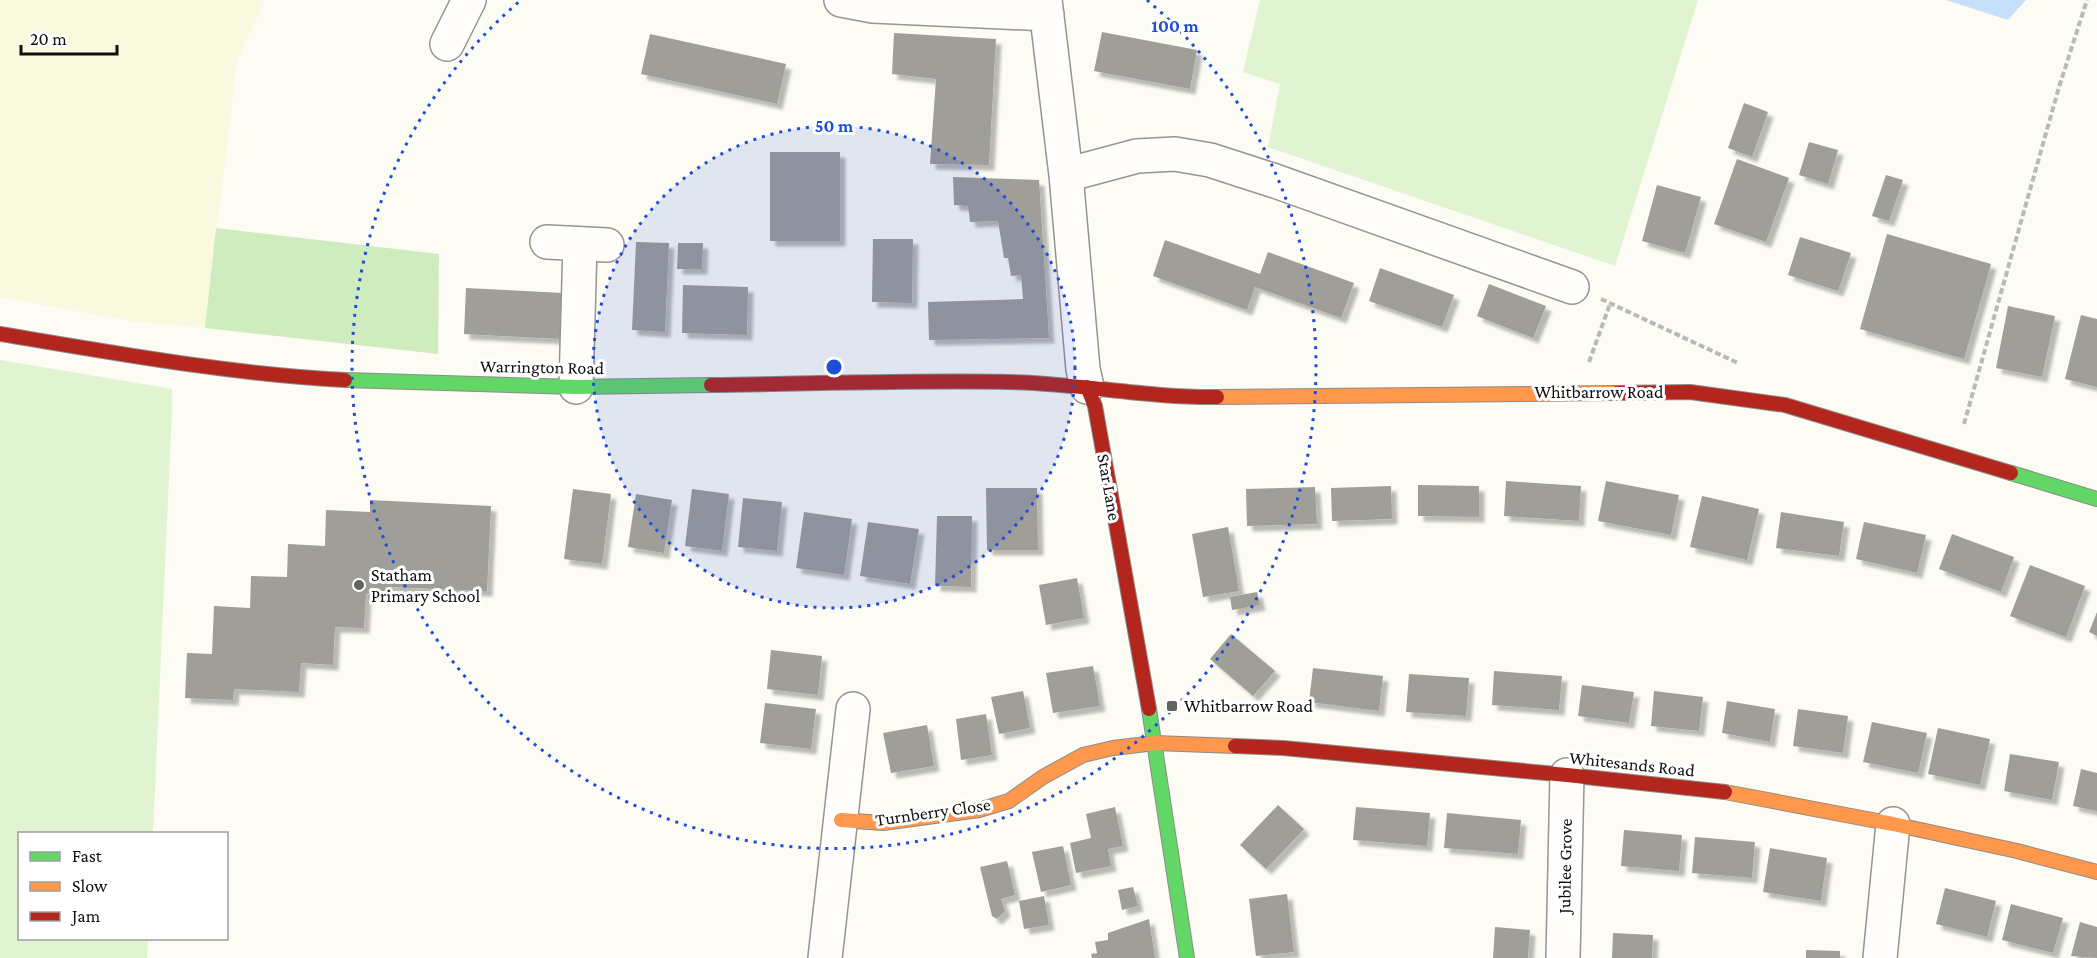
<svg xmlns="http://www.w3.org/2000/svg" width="2097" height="958" viewBox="0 0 2097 958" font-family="'Crimson Pro',serif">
  <defs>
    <filter id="shadow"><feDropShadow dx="5.5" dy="5.5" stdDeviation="1.5" flood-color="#0004"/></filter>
  </defs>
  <rect width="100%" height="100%" fill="#fcfbf4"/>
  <path fill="#f9f9df" d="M0,0H265L237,61L205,328L130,321L0,297Z"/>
  <path fill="#e0f4d1" d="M1260,0H1698L1615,266L1268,147L1280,84L1243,72Z
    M0,360L172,389V411L153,833L20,834V938L148,939L147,958H0Z"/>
  <path fill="#cfecbf" d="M216,228L439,254L438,354L205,328Z"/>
  <path fill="#c6e0fa" d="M1946,0H2026L2008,20Z"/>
  <path fill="#9f9e99" filter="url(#shadow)" d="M1102,32L1197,50L1190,89L1094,71Z
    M894,33L996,39L989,165L930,164L936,79L892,74Z
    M650,34L786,64L777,104L641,74Z
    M1744,103L1768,112L1752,157L1728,148Z
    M1809,142L1838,150L1828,184L1799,175Z
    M770,152H840V241H770Z
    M1737,159L1789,178L1766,242L1714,224Z
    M1886,175L1903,180L1889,221L1872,216Z
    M953,177L1039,180L1049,338L929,340L928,302L1023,299L1021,275L1011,276L1008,258H1004L998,221L970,222L968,206L954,205Z
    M1657,185L1701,197L1685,253L1642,241Z
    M1887,234L1991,264L1964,359L1860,329Z
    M1800,237L1851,253L1838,291L1788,275Z
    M873,239H913L912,303L872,302Z
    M1165,240L1260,274L1268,252L1354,283L1341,318L1255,287L1247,310L1153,276Z
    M636,242L669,243L665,332L632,330Z
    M678,243H703L702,269H677Z
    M1380,268L1454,295L1442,327L1369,301Z
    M1489,284L1546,306L1533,338L1477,316Z
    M683,285L748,287L747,335L682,333Z
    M466,288L563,293L560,339L464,334Z
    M2008,306L2055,316L2042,377L1996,368Z
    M2081,315L2097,319V387L2065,379Z
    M1506,481L1581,486L1579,521L1504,516Z
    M1606,481L1679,495L1671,535L1598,521Z
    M1418,485L1479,486V517L1418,516Z
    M1391,486L1392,519L1332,521L1331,488Z
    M1315,487L1317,524L1247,526L1246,489Z
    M986,488H1037L1038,550H987Z
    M573,489L611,494L602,564L564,559Z
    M692,489L729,494L722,551L685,546Z
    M636,494L672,500L664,553L628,547Z
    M1702,496L1759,509L1747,560L1690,547Z
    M743,498L782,502L777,551L738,547Z
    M370,500L491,506L487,591L389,587V595L366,594L364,628L335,627L333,665L301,663L299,692L234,689L233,700L185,698L187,653L212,654L214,606L250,608L251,576L287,577L288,544L325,546L326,510L370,512Z
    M804,512L852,519L844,575L796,568Z
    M1781,512L1844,522L1839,556L1776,548Z
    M937,516H972L971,587L935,586Z
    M868,522L919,529L910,584L860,576Z
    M1864,522L1926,535L1917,573L1856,559Z
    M1228,527L1239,591L1203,597L1192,534Z
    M1952,534L2014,557L2001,592L1939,569Z
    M2030,565L2085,586L2066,637L2010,616Z
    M1077,578L1084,618L1046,625L1039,585Z
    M1257,592L1260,605L1232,610L1230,597Z
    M2097,612V636L2089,632Z
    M1231,634L1275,671L1253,696L1210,659Z
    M771,650L822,656L818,695L767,689Z
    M1093,666L1100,706L1053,713L1046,673Z
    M1313,668L1383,676L1379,711L1309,702Z
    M1494,671L1562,676L1559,710L1492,705Z
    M1409,674L1469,678L1466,716L1406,712Z
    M1582,685L1634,692L1629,723L1578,716Z
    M1023,691L1030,728L999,734L991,697Z
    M1654,691L1703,697L1699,731L1651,726Z
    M1727,701L1775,709L1770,742L1722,733Z
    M765,703L816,709L811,749L760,743Z
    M1798,709L1848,716L1843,753L1793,746Z
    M986,714L992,755L961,760L956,719Z
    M1872,722L1927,733L1918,773L1863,762Z
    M927,725L934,766L891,773L883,733Z
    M1938,728L1990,739L1980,785L1928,774Z
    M2010,754L2059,762L2052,800L2004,791Z
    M2081,769L2097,773V811L2073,806Z
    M1278,805L1304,829L1266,869L1240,845Z
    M1115,807L1123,846L1108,849L1111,866L1076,873L1070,843L1091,838L1086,814Z
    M1356,807L1430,813L1427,846L1353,840Z
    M1447,813L1521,820L1518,854L1444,848Z
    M1624,830L1682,835L1679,871L1621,866Z
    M1695,837L1755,842L1752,878L1692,873Z
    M1063,846L1071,885L1041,892L1032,852Z
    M1770,848L1827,858L1821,901L1763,892Z
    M1007,861L1015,895L1001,899L1005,911L997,919L992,916L980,867Z
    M1133,887L1138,906L1122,910L1118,890Z
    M1945,888L1996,901L1987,937L1936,924Z
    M1287,894L1294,952L1256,956L1249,899Z
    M1044,896L1049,925L1024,929L1019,901Z
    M2011,904L2063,918L2053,953L2002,940Z
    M1149,919L1155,958H1092L1091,954L1097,953L1095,942L1108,940V933Z
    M2080,922L2097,927V958L2071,956Z
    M1495,927L1530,930L1528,958H1493Z
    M1613,933L1653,935L1652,958H1612Z
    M1806,950L1840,951V958H1806Z"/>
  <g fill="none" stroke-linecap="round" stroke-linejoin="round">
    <defs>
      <path id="street" d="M841,0L873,6L1047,14
        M1045,0L1066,175L1083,369L1087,387
        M447,44L469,0
        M1066,175L1137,156L1175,154L1210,160L1275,181L1572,287
        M547,242L607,245
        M576,387L580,244
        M825,958L853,709
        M1563,958L1567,775
        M1880,958L1893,824"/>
      <path id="fast" d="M345,380L576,387L711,385
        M2011,473L2097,499
        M1149,709L1187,958"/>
      <path id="slow" d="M1217,397L1617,393
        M1725,792L1893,824L2017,851L2097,872
        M841,820L883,823L979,810L1009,801L1043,777L1083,755L1113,748L1155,743L1235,746"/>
      <path id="jam" d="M0,334C115,353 229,374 345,380
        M711,385C810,384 909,380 1008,382C1078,383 1147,398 1217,397
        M1087,387L1095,406L1149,709
        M1617,393L1690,392L1785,405L2011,473
        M1235,746L1283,748L1567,775L1725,792"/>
    </defs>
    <use href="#street" stroke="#969592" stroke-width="36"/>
    <use href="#fast" stroke="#8c8c89" stroke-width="16"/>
    <use href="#slow" stroke="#8c8c89" stroke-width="16"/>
    <use href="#jam" stroke="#8c8c89" stroke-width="16"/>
    <path stroke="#b9b9b8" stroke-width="4" stroke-dasharray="6 3" stroke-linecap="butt" d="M1601,299L1738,363
      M1589,362L1610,304
      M1964,424L2059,87L2087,0"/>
    <use href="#street" stroke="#fffefd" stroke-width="33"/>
    <use href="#fast" stroke="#63d668" stroke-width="14"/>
    <use href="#slow" stroke="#ff974d" stroke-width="14"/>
    <use href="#jam" stroke="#b3261e" stroke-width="14"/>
  </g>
  <circle cx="834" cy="367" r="241" fill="#1d4ed8" fill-opacity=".12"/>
  <g fill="none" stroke="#1d4ed8" stroke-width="3" stroke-dasharray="3 6">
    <circle cx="834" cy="367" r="241"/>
    <path d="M1147 0A482 482 0 1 1 521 0"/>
  </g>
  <g fill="#62625f" stroke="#fff" stroke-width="2">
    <circle cx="359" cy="585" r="6"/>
    <rect x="1166" y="700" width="12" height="12" rx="3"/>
  </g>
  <g text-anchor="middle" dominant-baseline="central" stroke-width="6" stroke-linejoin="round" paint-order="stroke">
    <g font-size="18" fill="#0f0f0f" stroke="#fff">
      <text transform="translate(542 367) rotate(1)">Warrington Road</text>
      <text x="1599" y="392">Whitbarrow Road</text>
      <text transform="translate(1109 487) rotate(80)">Star Lane</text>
      <text transform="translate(1632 764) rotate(6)">Whitesands Road</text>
      <text transform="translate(933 812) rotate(-8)">Turnberry Close</text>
      <text transform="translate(1565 866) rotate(-89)">Jubilee Grove</text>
    </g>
    <g font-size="18" fill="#0f0f0f" stroke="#fff" text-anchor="start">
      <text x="371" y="575">Statham<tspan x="371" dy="21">Primary School</tspan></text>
      <text x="1184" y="706">Whitbarrow Road</text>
    </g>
  </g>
  <circle cx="834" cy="367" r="9" fill="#1d4ed8" stroke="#fff" stroke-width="3"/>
  <g font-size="18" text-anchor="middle" font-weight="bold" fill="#1d4ed8" stroke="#fff" stroke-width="6" stroke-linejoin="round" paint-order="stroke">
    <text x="1175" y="32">100 m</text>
    <text x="834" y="132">50 m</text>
  </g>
  <rect x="18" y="832" width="210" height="108" fill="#ffffff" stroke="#9f9f9f" stroke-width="1.5"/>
  <rect x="30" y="852" width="30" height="9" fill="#63d668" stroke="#9f9f9f" stroke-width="1.5"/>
  <text x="72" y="862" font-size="18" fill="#0f0f0f">Fast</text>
  <rect x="30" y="882" width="30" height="9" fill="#ff974d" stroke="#9f9f9f" stroke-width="1.5"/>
  <text x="72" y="892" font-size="18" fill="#0f0f0f">Slow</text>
  <rect x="30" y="912" width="30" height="9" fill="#b3261e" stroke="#9f9f9f" stroke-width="1.5"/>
  <text x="72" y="922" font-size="18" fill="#0f0f0f">Jam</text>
  <path d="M21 45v9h96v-9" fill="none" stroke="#0f0f0f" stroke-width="3"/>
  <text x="30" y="45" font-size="18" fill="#0f0f0f" stroke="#ffffff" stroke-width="4.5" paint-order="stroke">20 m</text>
</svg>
